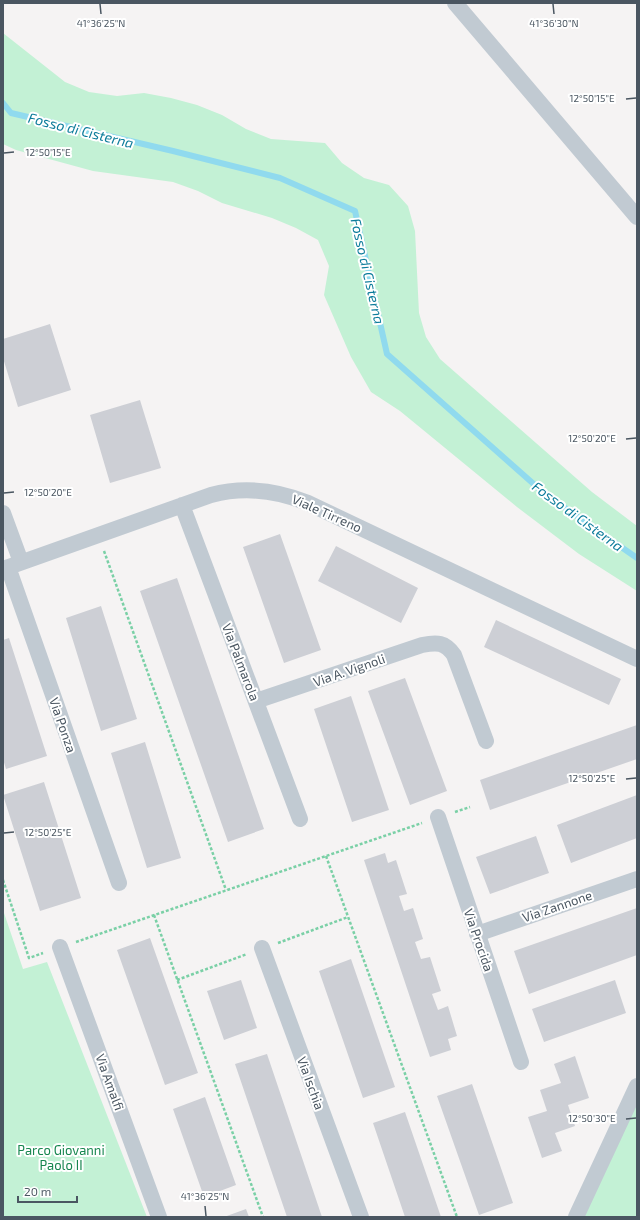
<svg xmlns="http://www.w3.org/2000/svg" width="640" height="1220" viewBox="0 0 640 1220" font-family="'Exo 2',sans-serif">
  <rect width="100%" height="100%" fill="#f5f3f3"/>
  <path fill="#c3f1d5" d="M3,33L65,82L89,92L117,96L144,93L171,98L197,105L222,115L246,129L271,139L325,143L342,163L364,178L389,185L408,206L415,231L419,313L426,337L440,359L592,492L637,526V591L579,554L517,507L400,411L371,392L351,357L324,295L329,266L318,240L296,228L272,218L222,203L198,191L173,182L93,171L16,150L3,144Z
    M3,910L23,969L47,962L147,1217H3Z
    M637,1101V1217H582Z"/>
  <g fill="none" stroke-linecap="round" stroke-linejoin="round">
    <path stroke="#90daee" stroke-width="6" d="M3,103L11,113L173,151L280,178L355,211L387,354L545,494L637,558"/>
  </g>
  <path fill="#cdcfd5" d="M50,324L71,390L18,407L3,358V339Z
    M140,400L161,468L110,483L90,415Z
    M280,534L321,650L284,663L243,547Z
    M336,546L418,588L401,623L318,581Z
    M177,578L264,829L228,842L140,591Z
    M101,606L137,719L101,731L66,618Z
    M496,620L621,679L609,705L484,647Z
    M9,638L47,756L6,769L3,759V640Z
    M405,678L447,791L410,805L368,691Z
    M351,696L389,810L352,822L314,709Z
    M637,725V759L490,810L480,780Z
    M145,742L181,858L147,868L111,753Z
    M44,782L81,898L40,911L3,795Z
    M637,795V838L571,863L557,825Z
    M536,836L549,873L490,894L476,857Z
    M385,853L388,863L396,860L407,894L399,896L404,911L413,908L423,939L415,942L421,959L430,957L441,991L432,994L438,1010L448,1006L457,1036L448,1039L451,1050L430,1057L364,860Z
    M637,908V955L529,994L514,951Z
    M150,938L198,1073L165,1085L117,950Z
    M351,959L395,1087L363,1098L319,971Z
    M241,980L257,1028L224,1040L207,991Z
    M615,980L626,1013L544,1042L532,1009Z
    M267,1054L322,1217H287L235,1064Z
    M575,1056L589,1098L568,1105L575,1126L555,1133L562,1151L542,1158L528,1117L547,1111L540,1090L561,1083L554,1064Z
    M472,1084L513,1203L479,1215L437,1096Z
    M205,1097L236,1185L204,1197L173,1109Z
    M405,1112L441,1217H405L373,1123Z
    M246,1209L249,1217H224Z"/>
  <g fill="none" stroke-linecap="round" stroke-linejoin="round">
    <path stroke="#7ad0a6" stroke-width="2.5" stroke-dasharray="3 2" stroke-linecap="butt" d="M104,551L226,890
      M455,812L470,807
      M326,856L457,1217
      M3,880L29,958L43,953
      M154,915L263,1217
      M76,942L422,823
      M278,943L348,917
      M177,980L247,954"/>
    <path stroke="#c1cad2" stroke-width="16" d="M455,3L637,217
      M182,505L300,819
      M3,513L21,562
      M8,567L119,883
      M3,569L211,495C245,486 276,490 308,503L637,659
      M256,701L422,645C437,642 445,642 454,655L486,741
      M438,817L521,1062
      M477,934L637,879
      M60,947L159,1217
      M262,948L361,1217
      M576,1217L637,1086"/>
  </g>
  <path fill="none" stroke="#4a5661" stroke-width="1.5" d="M100,4L101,14M553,4L554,14M626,99L636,98M4,153L14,152M626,439L636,438M4,493L14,492M626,779L636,778M4,833L14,832M626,1119L636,1118M205,1206L206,1216"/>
  <g text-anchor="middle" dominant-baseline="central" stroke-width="4" stroke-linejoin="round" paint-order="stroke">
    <g font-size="13" fill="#4a5661" stroke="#fff">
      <text transform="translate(327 513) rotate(24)">Viale Tirreno</text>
      <text transform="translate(241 662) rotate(69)">Via Palmarola</text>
      <text transform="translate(349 670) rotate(-19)">Via A. Vignoli</text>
      <text transform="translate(63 725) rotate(71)">Via Ponza</text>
      <text transform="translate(557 906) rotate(-19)">Via Zannone</text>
      <text transform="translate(479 940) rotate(71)">Via Procida</text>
      <text transform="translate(110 1082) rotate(70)">Via Amalfi</text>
      <text transform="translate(311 1083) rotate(70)">Via Ischia</text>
    </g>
    <g font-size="13" fill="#17864f" stroke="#fff">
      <text x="61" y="1150">Parco Giovanni<tspan x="61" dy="15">Paolo II</tspan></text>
    </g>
    <g font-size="14" font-style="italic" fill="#0c7c9b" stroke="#fff">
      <text transform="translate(81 130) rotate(14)">Fosso di Cisterna</text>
      <text transform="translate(368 271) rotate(77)">Fosso di Cisterna</text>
      <text transform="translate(578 516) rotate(36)">Fosso di Cisterna</text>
    </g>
  </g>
  <g font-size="10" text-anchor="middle" fill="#4a5661" stroke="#fff" stroke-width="4" stroke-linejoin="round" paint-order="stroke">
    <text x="101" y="27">41°36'25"N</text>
    <text x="554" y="27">41°36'30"N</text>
    <text x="592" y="102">12°50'15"E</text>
    <text x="48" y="156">12°50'15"E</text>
    <text x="592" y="442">12°50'20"E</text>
    <text x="48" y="496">12°50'20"E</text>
    <text x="592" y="782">12°50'25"E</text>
    <text x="48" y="836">12°50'25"E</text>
    <text x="592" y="1122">12°50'30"E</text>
    <text x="205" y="1200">41°36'25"N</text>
  </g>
  <rect width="640" height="1220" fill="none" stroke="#4a5661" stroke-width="8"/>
  <path d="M18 1196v6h59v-6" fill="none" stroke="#4a5661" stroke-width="2"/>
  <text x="24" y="1196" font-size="12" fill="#4a5661" stroke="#ffffff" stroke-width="3" paint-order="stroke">20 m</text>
</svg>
